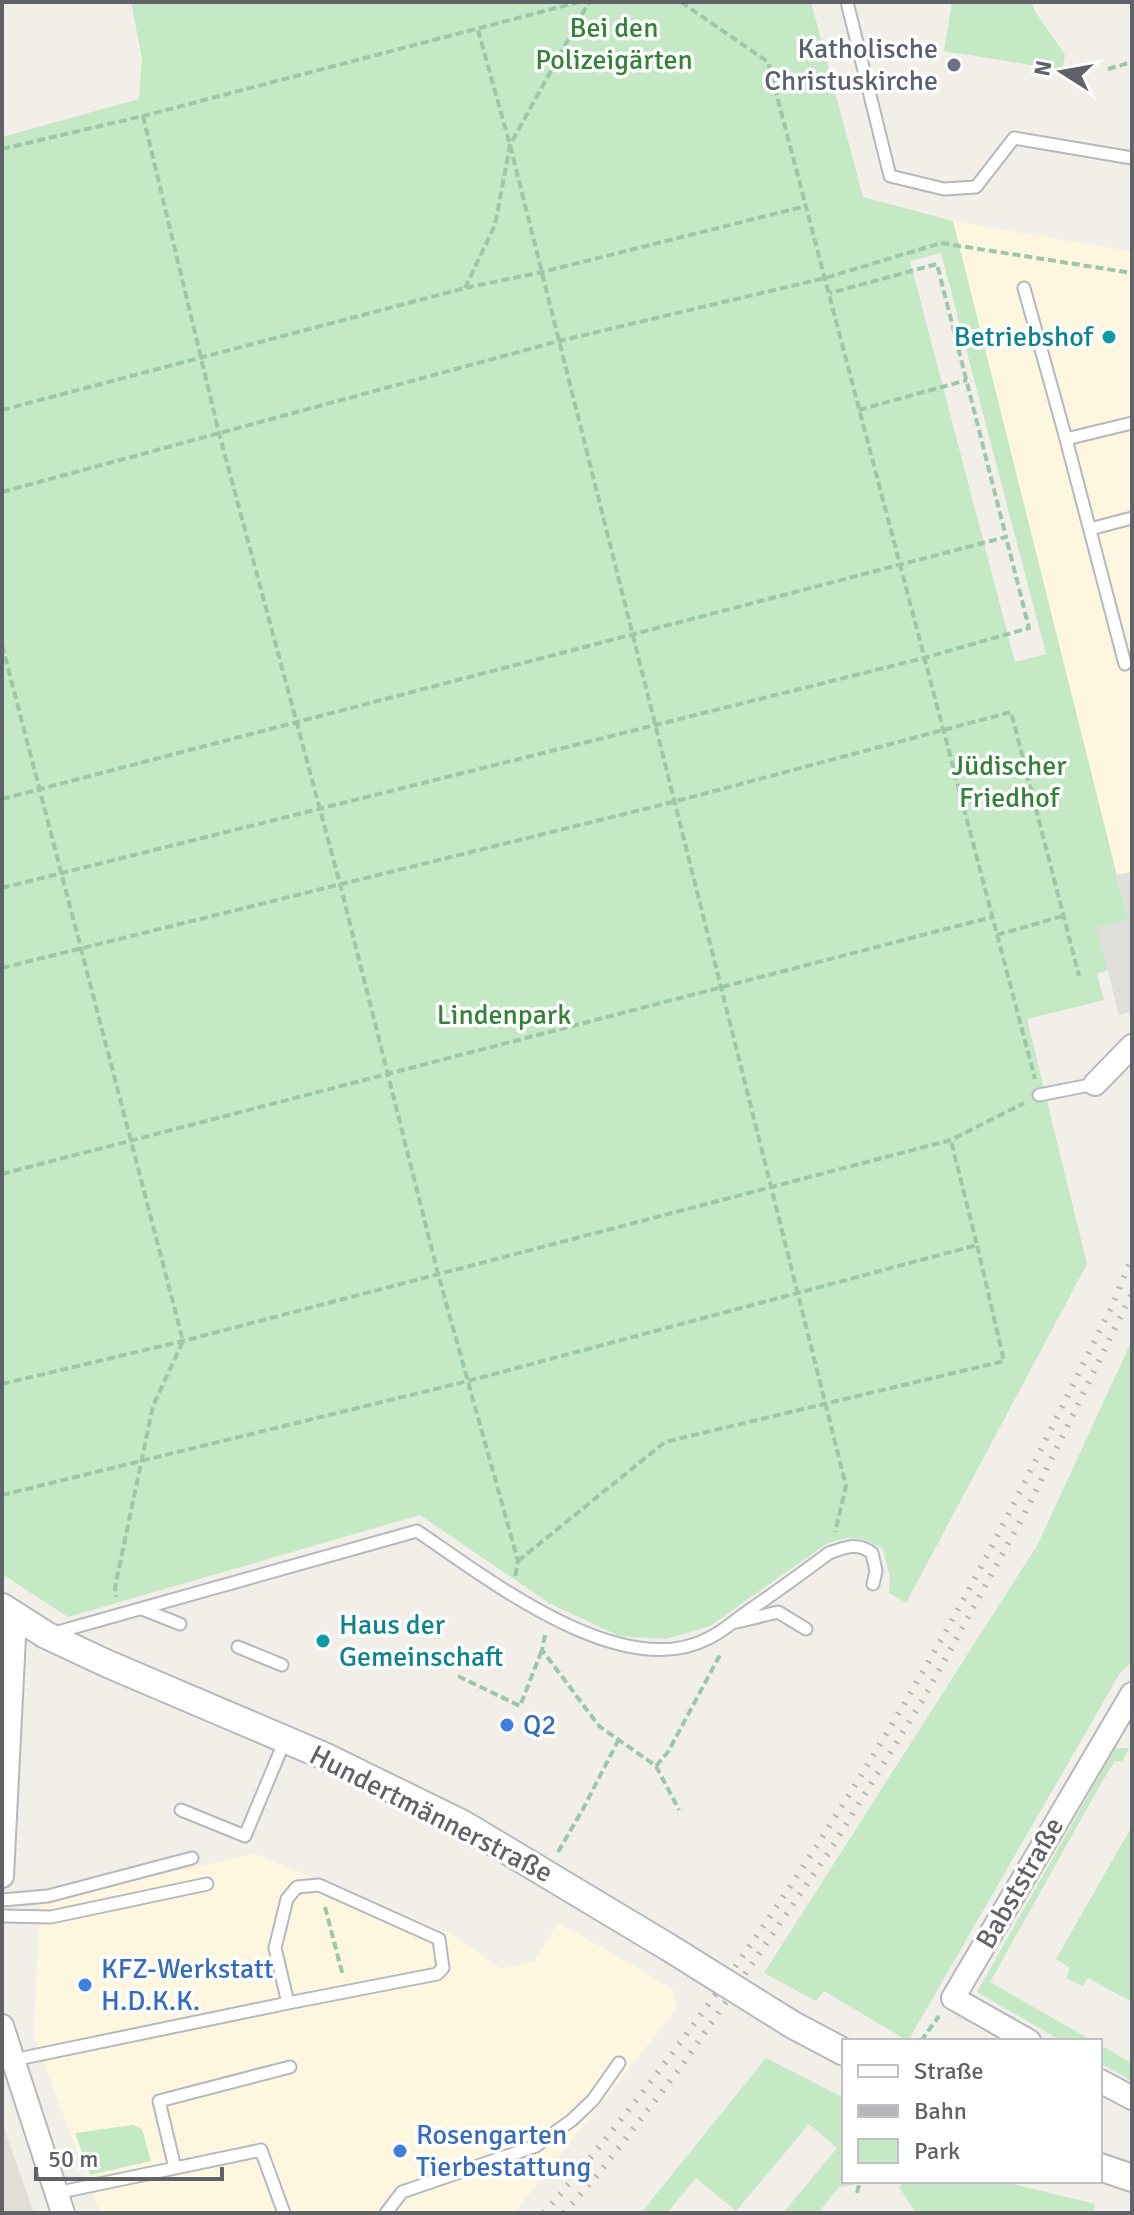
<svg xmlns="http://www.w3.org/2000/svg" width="1134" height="2215" viewBox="0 0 1134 2215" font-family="Signika,sans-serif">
  <rect width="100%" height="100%" fill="#f1efe8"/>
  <path fill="#fef7e0" d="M953,221L1132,252V872L1117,875Z
    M255,1854L449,1933L501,1969L535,1961L558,1922L673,1989L676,2009L514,2213H100L33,2033L41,1901Z"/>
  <path fill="#e0deda" d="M1132,872V1012L1119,1015L1097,928L1128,920L1117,875Z"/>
  <path fill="#e1ded6" d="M2,2123L34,2213H2Z"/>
  <path fill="#c5e8c5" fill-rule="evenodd" d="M131,2H811L863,197L953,221L1128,920L1097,928L1108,970L1097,974L1104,1000L1027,1019L1087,1264L906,1603L889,1593L890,1578L883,1549C860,1535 852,1535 826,1544L710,1626L666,1639L619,1636L549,1603L420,1515L68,1617L2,1574V137L139,99L142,58ZM941,253L1046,654L1015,662L910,261Z
    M952,2H1032L1034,10L1065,55L1062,70L944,51Z
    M1132,1340V1375L1129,1376H1132V1662L1120,1673L908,2041L824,1991L816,2001L764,1973L1038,1544Z
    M1115,1748H1129L1122,1762L1115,1761L1103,1780L990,1982L1093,2041H1062L977,1992Z
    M1132,1826V2002L1088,1978L1083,1986L1066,1978L1070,1968L1056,1959Z
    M1100,2045L1132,2063V2081L1100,2063Z
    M766,2058L844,2098V2181H854L853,2185L839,2187L818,2213H783L837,2148L809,2124L736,2211L696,2178L667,2213H641Z
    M133,2125L142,2129L151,2161L90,2175L75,2133Z
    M905,2181H1000L1095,2204L1093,2213H916L899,2187Z"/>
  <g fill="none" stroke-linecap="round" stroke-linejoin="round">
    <defs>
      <path id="service" d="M847,2L890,176L944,189L976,187L1014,138L1132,158
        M1024,288L1066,439
        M1090,529L1132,518
        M1125,664L1066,439L1132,423
        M1039,1095L1095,1084
        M142,1609L180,1624
        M737,1622L778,1612L806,1629
        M54,1633L417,1531C487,1578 622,1685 709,1638C722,1632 733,1622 744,1614C773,1594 801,1574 829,1553C845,1547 858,1542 872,1553L876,1571L873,1584
        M238,1647L282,1665
        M181,1810L245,1836L285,1740
        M2,1900L48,1896L192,1858
        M2,1916L51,1917L207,1884
        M13,2060L288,2003L275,1948L287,1899L297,1887L319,1885L439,1939L443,1968L437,1974L288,2003
        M175,2168L159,2101L290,2067
        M56,2193L261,2150L284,2213
        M386,2213L402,2192L536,2146L572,2120L593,2100L619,2063"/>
      <path id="minor" d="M1095,1084L1132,1046
        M2,1876L15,1617
        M2,2026L63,2213
        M1029,2041L953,1998L1132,1694
        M1100,2081L1132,2098"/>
      <path id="tertiary" d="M2,1607L46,1635L108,1664L324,1756L463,1824L668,1947
        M793,2025L844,2052
        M1100,2167L1132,2178"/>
    </defs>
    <use href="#service" stroke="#b5b8bc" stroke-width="15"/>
    <use href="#minor" stroke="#b5b8bc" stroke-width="26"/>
    <use href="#tertiary" stroke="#b5b8bc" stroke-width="30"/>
    <path stroke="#9cc7a9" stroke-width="4" stroke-dasharray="8 4" stroke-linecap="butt" d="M681,2L768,62L1035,1079
      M478,30L510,145L846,1486L835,1532
      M1108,69L1132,62
      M143,116L219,433L340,884L438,1274L518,1561L515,1578
      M2,149L143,116L579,2
      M465,288L495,225L510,145L589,2
      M2,410L465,288L542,272L806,206
      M859,410L967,380
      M2,492L559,341L825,278L941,243L1132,273
      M2,645L183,1341L153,1406L115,1587L116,1597
      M2,799L1006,537L937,264L830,293
      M2,888L924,658L1029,628L1006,537
      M997,935L1063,916
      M2,968L673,802L1011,712L1079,976
      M2,1174L992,917
      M2,1384L183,1341L951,1140L1024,1103
      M2,1495L468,1381L977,1245L951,1141
      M518,1561L665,1442L1004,1361L977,1245
      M545,1635L542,1650L599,1726L656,1766L668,1752L721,1653
      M458,1676L520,1706L542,1650
      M656,1766L679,1810
      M558,1852L583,1809L619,1739
      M325,1907L343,1976
      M921,2041L939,2016
      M857,2193L860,2181"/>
    <use href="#service" stroke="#fff" stroke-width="11"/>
    <use href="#minor" stroke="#fff" stroke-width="22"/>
    <use href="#tertiary" stroke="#fff" stroke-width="26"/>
    <path stroke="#b6b7b8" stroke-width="6" stroke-dasharray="2 10" stroke-linecap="butt" d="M544,2213C707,2023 847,1812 967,1593C1018,1499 1064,1402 1112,1306L1132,1257
      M564,2213L600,2172L681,2067L829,1852L924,1698L1028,1507L1132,1293"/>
    <defs>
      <path id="tertiary-bridge" d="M668,1947L793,2025"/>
    </defs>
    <use href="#tertiary-bridge" stroke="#b5b8bc" stroke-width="30" stroke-linecap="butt"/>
    <use href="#tertiary-bridge" stroke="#fff" stroke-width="26"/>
  </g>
  <circle fill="#6b7280" stroke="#fff" stroke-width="3" cx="954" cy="65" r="8"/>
  <g fill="#0f9aa8" stroke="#fff" stroke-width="3">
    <circle cx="1109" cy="337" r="8"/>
    <circle cx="323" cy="1641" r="8"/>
  </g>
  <g fill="#3f7fe0" stroke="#fff" stroke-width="3">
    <circle cx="507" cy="1725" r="8"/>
    <circle cx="85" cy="1985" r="8"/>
    <circle cx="400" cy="2151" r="8"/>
  </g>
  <g text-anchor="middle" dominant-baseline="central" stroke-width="7" stroke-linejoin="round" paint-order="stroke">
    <g font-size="28" fill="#348238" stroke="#fff">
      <text x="614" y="28">Bei den<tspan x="614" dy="32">Polizeigärten</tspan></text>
      <text x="1009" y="766">Jüdischer<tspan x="1009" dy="32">Friedhof</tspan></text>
      <text x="504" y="1015">Lindenpark</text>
    </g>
    <g font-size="28" fill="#5b616d" stroke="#fff" text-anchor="end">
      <text x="938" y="49">Katholische<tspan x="938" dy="32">Christuskirche</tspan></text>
    </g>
    <g font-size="28" fill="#0d838f" stroke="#fff" text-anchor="end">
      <text x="1093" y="337">Betriebshof</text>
      <text x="339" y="1625" text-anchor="start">Haus der<tspan x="339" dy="32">Gemeinschaft</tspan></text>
    </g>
    <g font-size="28" fill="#366cbe" stroke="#fff" text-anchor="start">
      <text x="523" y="1725">Q2</text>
      <text x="101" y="1969">KFZ-Werkstatt<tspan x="101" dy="32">H.D.K.K.</tspan></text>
      <text x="416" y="2135">Rosengarten<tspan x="416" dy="32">Tierbestattung</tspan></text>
    </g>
    <g font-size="28" fill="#5f6368" stroke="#fff">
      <text transform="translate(431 1814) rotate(27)">Hundertmännerstraße</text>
      <text transform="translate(1020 1883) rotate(-60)">Babststraße</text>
    </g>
  </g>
  <rect width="1134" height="2215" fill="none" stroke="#5f6368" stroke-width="8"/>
  <rect x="842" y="2039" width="260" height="144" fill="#ffffff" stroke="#bfc1c3" stroke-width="2"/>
  <rect x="858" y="2065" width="40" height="12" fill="#ffffff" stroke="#bfc1c3" stroke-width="2"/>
  <text x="914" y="2079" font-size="24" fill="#5f6368">Straße</text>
  <rect x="858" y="2105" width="40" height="12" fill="#b6b7b8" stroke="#bfc1c3" stroke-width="2"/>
  <text x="914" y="2119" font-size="24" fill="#5f6368">Bahn</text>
  <rect x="858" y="2139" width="40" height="24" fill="#c5e8c5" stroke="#bfc1c3" stroke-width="2"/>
  <text x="914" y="2159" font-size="24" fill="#5f6368">Park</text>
  <g transform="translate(1062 72) rotate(281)" stroke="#ffffff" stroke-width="6" paint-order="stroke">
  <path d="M0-6L14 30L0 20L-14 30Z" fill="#5f6368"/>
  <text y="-12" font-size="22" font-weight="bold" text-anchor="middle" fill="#5f6368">N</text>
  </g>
  <path d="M36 2167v12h186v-12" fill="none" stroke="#5f6368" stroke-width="4"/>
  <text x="48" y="2167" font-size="24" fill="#5f6368" stroke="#ffffff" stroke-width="6" paint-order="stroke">50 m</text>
</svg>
